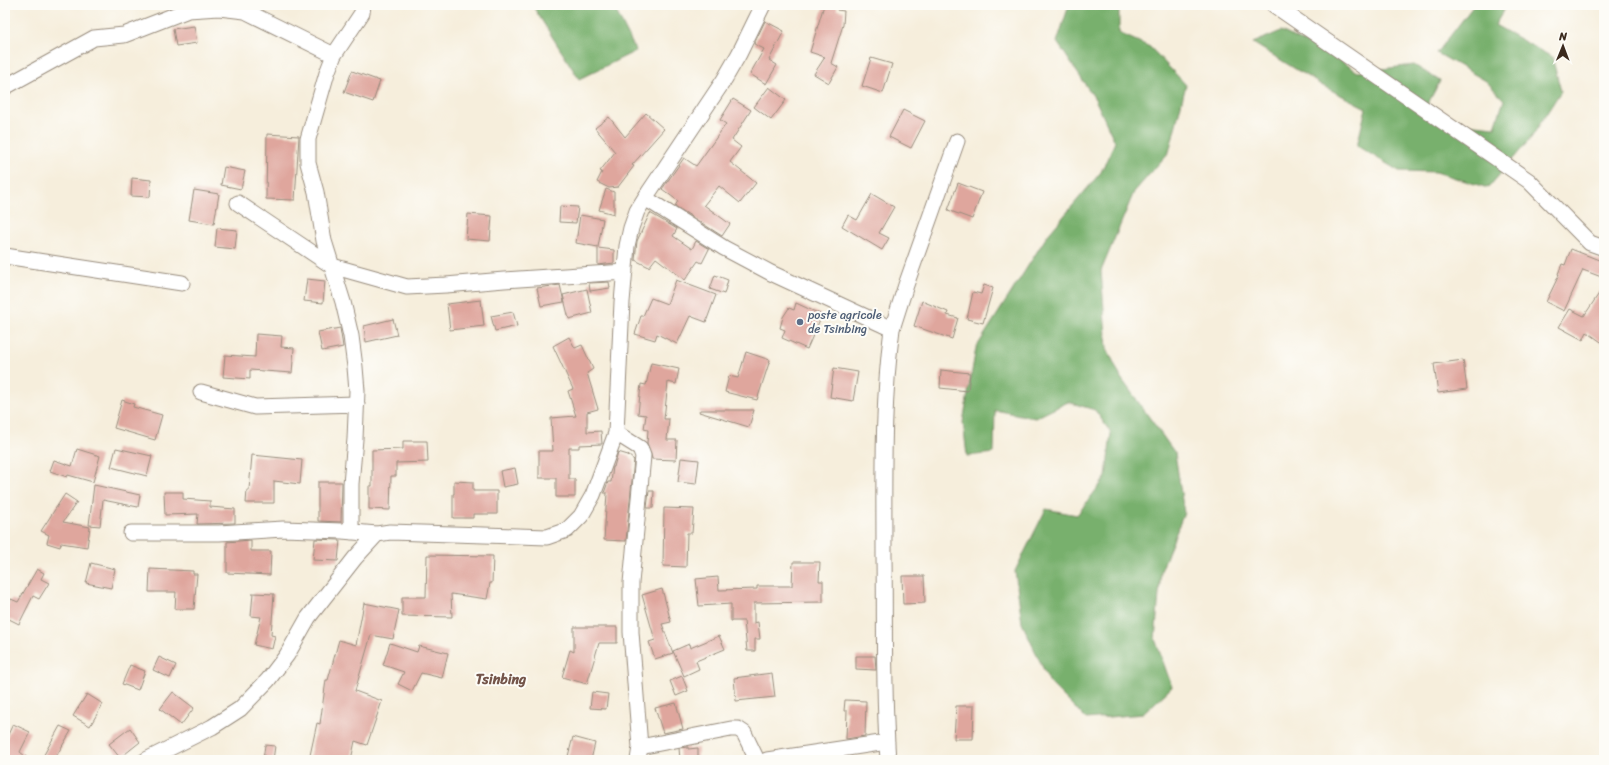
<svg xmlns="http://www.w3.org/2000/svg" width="1609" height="765" viewBox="0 0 1609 765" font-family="Sriracha,sans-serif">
  <rect width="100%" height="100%" fill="#fdfcf7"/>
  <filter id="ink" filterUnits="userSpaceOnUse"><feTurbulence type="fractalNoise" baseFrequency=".025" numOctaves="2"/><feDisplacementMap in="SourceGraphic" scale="8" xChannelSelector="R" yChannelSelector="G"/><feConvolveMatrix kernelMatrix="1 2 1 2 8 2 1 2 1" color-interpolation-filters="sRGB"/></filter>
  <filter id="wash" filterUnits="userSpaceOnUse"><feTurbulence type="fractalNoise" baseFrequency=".012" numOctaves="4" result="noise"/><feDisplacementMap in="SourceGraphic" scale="16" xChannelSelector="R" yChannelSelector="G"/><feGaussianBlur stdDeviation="0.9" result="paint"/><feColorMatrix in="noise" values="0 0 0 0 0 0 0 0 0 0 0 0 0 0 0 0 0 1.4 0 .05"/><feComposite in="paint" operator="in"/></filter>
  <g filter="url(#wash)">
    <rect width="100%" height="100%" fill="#f6eedc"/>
    <path fill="#78b06d" stroke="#5a6d46" d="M532,5H613L636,51L579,79Z
      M1069,5H1119V33L1150,47L1186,85L1169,152L1134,192L1101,271L1107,348L1121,378L1175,453L1184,513L1161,571L1155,639L1172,687L1143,714L1086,719L1050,683L1022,623L1015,571L1046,509L1077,515L1106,477L1111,433L1095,410L1068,402L1035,418L995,410L994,453L967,456L963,422L976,348L1047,236L1101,172L1115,142L1095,99L1057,42Z
      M1474,5H1507L1495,25L1552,57L1561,91L1531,138L1488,188L1436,172L1399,171L1357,146L1366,108L1323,86L1253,43L1281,31L1335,57L1358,72L1414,65L1440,81L1426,107L1443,122L1495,127L1504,100L1486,81L1437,53Z"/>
    <g id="blocks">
      <path fill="#dfa69d" d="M824,5H837V10L844,11L843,25L831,63L838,67L829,83L814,74L825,57L810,52Z
        M765,21L784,31L769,60L777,65L766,84L750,74L764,49L754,44Z
        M194,26L197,43L176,46L173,29Z
        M871,58L892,64L883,93L862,86Z
        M352,71L380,81L373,102L344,92Z
        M769,87L786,100L771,120L754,107Z
        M733,99L751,110L732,140L741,147L730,162L756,183L740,203L719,186L704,205L730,224L722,236L675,206L678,201L662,189L684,158L696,166L726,124L720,120Z
        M903,110L925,121L911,148L889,137Z
        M646,113L664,129L632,165L634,166L618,187L609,188L597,182L602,172L600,171L615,152L595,128L609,117L625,137Z
        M267,134L299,136L295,200L266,199Z
        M224,167L245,171L241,189L221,185Z
        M132,178L151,180L150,197L131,196Z
        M958,183L982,192L972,219L948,210Z
        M606,189L614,192V214L599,210Z
        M194,190L219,194L214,224L189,220Z
        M872,194L894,207L879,233L889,238L882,250L842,226L848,215L857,220Z
        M560,206L578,207L576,223L559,222Z
        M650,213L677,229L673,236L692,249L696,241L709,249L702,263L698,261L685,280L656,258L649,267L635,260L637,241Z
        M468,214L492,216L490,241L466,239Z
        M580,215L603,219L598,247L576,243Z
        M217,228L237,230L235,249L215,247Z
        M598,248L614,250V263L598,265Z
        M1571,249L1604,262V278L1583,270L1564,311L1546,302L1559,275L1558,274L1562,264L1565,265Z
        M715,275L728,280L724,294L710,289Z
        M307,279L325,281L323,303L304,301Z
        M676,280L716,295L706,322L690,316L677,344L657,334L655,340L635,334L641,316H643L651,298L667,304Z
        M609,282L610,288L590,291L589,283Z
        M560,285L564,302L541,306L537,288Z
        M984,285L993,288L983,323L967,319L973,292L981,294Z
        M1604,286V344L1587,332L1583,340L1559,327L1570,309L1584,316Z
        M587,289L592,313L569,319L563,295Z
        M481,300L484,326L450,330L447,304Z
        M922,301L948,312L947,315L958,318L952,339L914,326Z
        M796,303L822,315L807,349L782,338L785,330L780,328L783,317L789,308L794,310Z
        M513,312L517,326L495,331L491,316Z
        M393,319L397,335L366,342L364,326Z
        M340,328L343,347L322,351L318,332Z
        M256,334L282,336L281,347L294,348L292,373L250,370V379L223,377L225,355L255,357Z
        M569,337L575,348L582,345L593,369L587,373L598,409L587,412V432L601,431L602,444L579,445V448H569V479H575V497H556V478H539V451H553L551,418L576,416L568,391L573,389L553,346Z
        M746,352L770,360L757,400L725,392L729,376L738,378Z
        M1463,360L1467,389L1438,393L1434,364Z
        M651,363L679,369L676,384L668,382L664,419H669L667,440H677L676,460L652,459L651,453L647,443L648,430L644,429L646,415L638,414L641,384L646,385Z
        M834,368L858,372L853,401L830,397Z
        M941,370L970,373L968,391L940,388Z
        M122,400L134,404L133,407L162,415L155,440L114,428Z
        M700,410H754L749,427L699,412Z
        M403,441H427L428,462L396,463V476H391L390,510L369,509V486H372V450L403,449Z
        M116,448L152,456L147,476L111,467Z
        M77,449L100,456L93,482L68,475L67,477L50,471L54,460L72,466Z
        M618,452L628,455L634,460L626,541L604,540L607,493H604L608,482H611L613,467H614Z
        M252,455L302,460L300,484L274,481V503H246L247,490H249Z
        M681,458L699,460L696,484L678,482Z
        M515,468L518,484L503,487L500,471Z
        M454,481L473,482V491H497V514H473V518H453V494H454Z
        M318,482H342L341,522L318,521Z
        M94,485L140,495L138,507L103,500L100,526L89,525Z
        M649,491H654L653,508H647Z
        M164,492H183V499L210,501V507L235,509V523L197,524L198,514L165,515Z
        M65,494L77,502L63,522L90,527L87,547L61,543L60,547L47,543L49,535L41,531Z
        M664,508L694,509L692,533H687L686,567L663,566Z
        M315,539L340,540L338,561L313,560Z
        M251,540V551H271L270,575L227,573V542Z
        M427,555L493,556L492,583H490L487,599L451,594L452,617L402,616V597H426Z
        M793,562H820L819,581H823V602L754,603V623L758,622L760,639H755V651H747L744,621H731V604L699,606L696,579L718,577L719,590L757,589V586H792Z
        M91,563L115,569L111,588L86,583Z
        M37,569L44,573L41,579L49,583L39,599L33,596L19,624L5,617V611L11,599L18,602Z
        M150,569L193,571V574H197L194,609H175L176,592H149Z
        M902,576H924L925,603L903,604Z
        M662,589L671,622L662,624L673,653L655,659L649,642L655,640L642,595Z
        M253,593L274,594L271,635L275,636L272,649L254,645L261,617L251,616Z
        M364,603L399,610L393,639L371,635L355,691L382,701L367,745L355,741L351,760H309L317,723L320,724L326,680H328L339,640L356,645Z
        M574,627H617V643H599L587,684L562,677L570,650L574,652Z
        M719,636L725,649L696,661L699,669L684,676L673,651L689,644L690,648Z
        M390,643L417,652L419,646L448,653L442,678L421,673L412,691L398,684L404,672L383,665Z
        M856,656H875L876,670L856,669Z
        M159,657L176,665L170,678L153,670Z
        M130,665L145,671L138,690L122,684Z
        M772,673L775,697L736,701L734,678Z
        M682,676L688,691L676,696L670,681Z
        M173,692L194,708L181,725L160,709Z
        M592,692L608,694L606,709L590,708Z
        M87,694L103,704L90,726L73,716Z
        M845,700L866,701L865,736L846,739L847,711H844Z
        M676,703L683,729L663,733L655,708Z
        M956,706H974L973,739H954Z
        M13,724L30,732L20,752L30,760H5V741Z
        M60,726L71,731L54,760H41Z
        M130,728L140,742L120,758L109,744Z
        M573,737L595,743L591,760H567Z
        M265,745L275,746L273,760H263Z
        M688,747V749L698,748V760H680L679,748Z"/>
    </g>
  </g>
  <g filter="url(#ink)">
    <use href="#blocks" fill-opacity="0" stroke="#988c7d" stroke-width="1"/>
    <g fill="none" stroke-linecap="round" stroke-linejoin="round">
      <defs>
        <path id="street" d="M1274,5L1529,181L1590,243L1604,248
          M334,55L362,13L363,5
          M5,87L94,38L124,35L188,10L219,8L245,11L334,55L327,73L308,139V163L316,192L324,241L343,302L351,336L355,367L357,391L355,439L351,484V532
          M645,198L724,248L771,273L892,329L906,285L957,141
          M238,203L332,266L407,287L446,285L504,280L625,272
          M5,256L182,283
          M201,392L255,407L357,404
          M616,433L640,448L643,456L631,583V632L640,747L638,760
          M131,533H219L283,529L342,531L377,534
          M640,747L731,729H738L744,733L757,760
          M146,760L212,727L240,709L268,680L287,655L308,618L355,558L377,534L390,532L547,537L567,530L581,516L593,495L616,433L622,302L627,246L631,228L637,211L645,198L724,80L739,54L763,5
          M767,760L887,742
          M888,760C883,692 885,624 884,556C884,480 882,404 892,329"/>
      </defs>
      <use href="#street" stroke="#988c7d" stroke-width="17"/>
      <use href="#street" stroke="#fff" stroke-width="15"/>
    </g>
  </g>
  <circle fill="#5c6f8a" stroke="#fdfcf7" stroke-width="1.5" cx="800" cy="322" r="4"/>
  <g text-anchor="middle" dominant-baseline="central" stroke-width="4" stroke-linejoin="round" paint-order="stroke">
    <g font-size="12" fill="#4e5e75" stroke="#fdfcf7" text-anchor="start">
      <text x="808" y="315">poste agricole<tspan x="808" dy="14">de Tsinbing</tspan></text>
    </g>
    <g font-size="14" font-weight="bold" fill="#74554a" stroke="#fdfcf7">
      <text x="501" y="679">Tsinbing</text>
    </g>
  </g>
  <rect width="1609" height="765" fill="none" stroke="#fdfcf7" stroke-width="20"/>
  <g transform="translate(1563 46) rotate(1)" stroke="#fdfcf7" stroke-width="3" paint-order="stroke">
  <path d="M0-3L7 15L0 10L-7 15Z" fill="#3b2a1e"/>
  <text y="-6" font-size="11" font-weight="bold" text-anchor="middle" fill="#3b2a1e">N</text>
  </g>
</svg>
